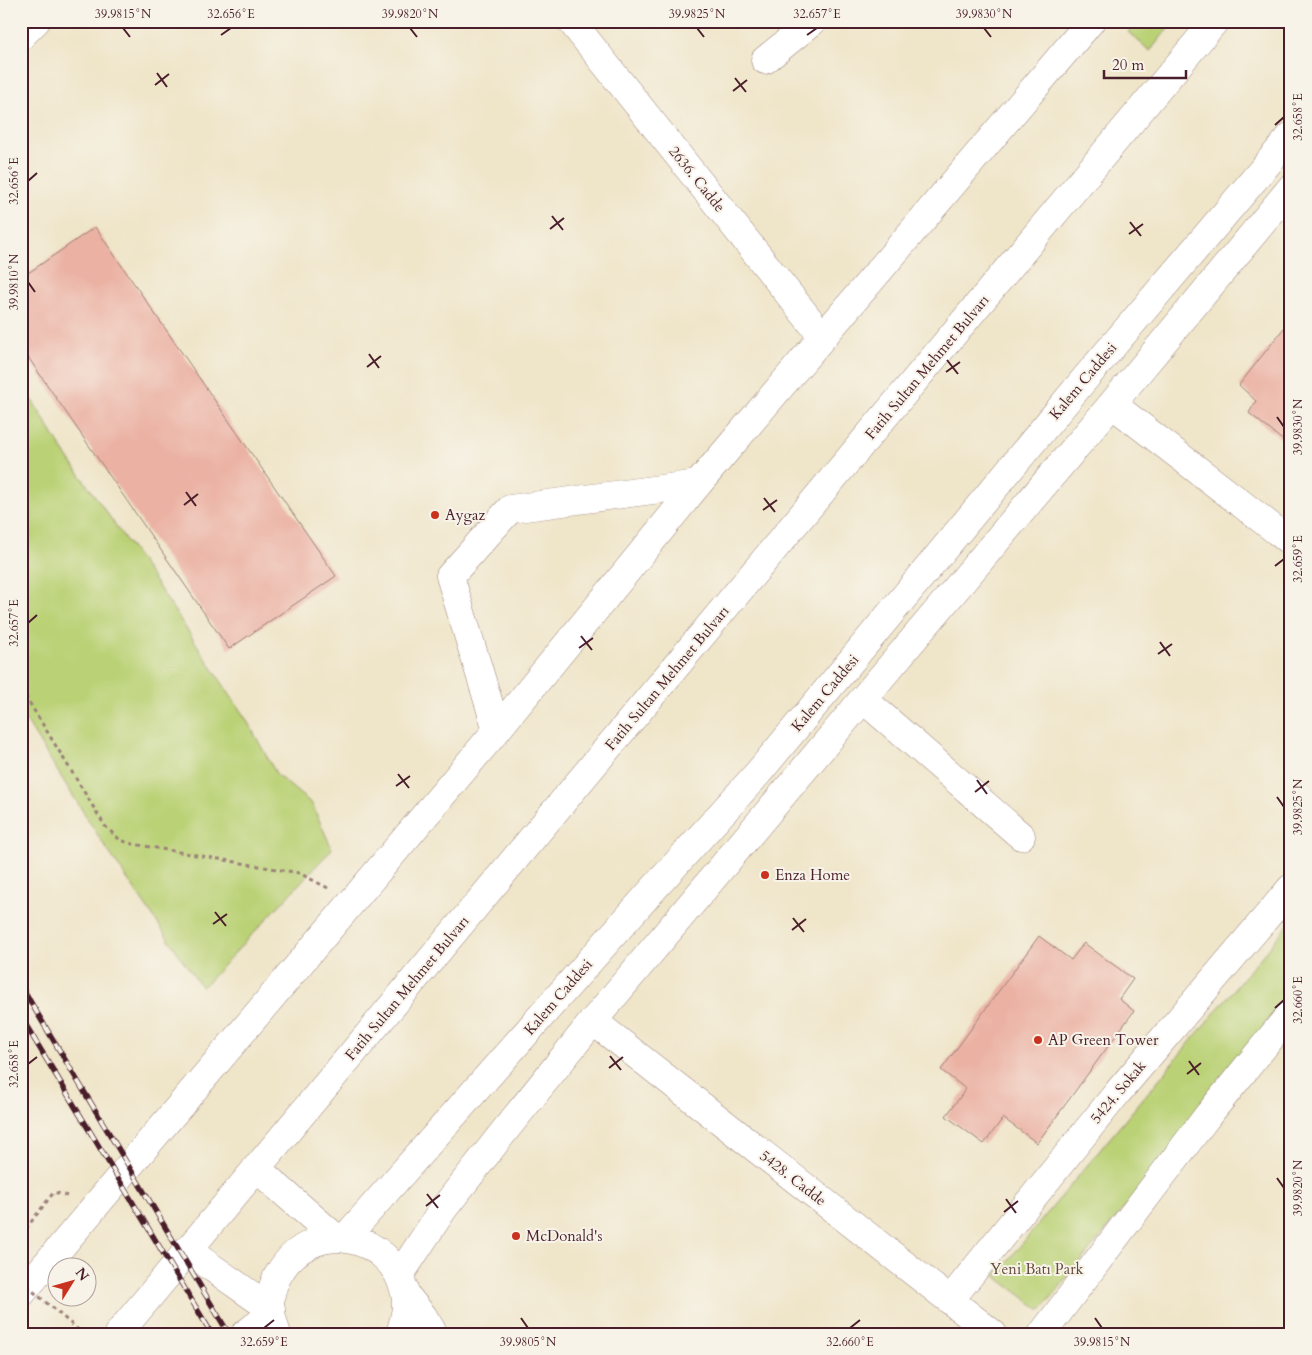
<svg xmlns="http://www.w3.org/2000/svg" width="1312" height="1355" viewBox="0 0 1312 1355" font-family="Cardo,serif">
  <rect width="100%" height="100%" fill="#f7f3e8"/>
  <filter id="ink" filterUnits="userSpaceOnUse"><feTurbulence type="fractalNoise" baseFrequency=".02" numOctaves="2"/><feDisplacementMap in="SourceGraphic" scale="10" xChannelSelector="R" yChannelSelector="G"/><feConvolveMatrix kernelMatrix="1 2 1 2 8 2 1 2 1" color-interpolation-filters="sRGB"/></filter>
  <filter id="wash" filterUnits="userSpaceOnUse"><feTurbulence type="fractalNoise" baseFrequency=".0096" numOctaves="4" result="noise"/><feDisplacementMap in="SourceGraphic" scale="20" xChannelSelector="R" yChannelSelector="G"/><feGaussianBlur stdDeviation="1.12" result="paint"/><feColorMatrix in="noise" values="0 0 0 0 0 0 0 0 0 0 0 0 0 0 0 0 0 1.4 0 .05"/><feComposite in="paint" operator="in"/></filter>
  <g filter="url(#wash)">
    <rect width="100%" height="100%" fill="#efe5c9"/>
    <path fill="#bad175" stroke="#827850" d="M1137,21H1174L1150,51L1128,32Z
      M21,382L62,449L156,583L246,719L277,775L312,804L332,849L202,988L104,845L21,713Z
      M1291,921V1004L1041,1310L995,1276Z"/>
    <g id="blocks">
      <path fill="#ebb2a4" d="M95,227L336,576L229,649L21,347V278Z
        M1291,319V447L1249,413L1256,401L1239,385Z
        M1039,936L1071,960L1084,943L1133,979L1119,999L1134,1011L1037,1143L1003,1118L984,1144L946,1116L966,1089L941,1070Z"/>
    </g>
  </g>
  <g filter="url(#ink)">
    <use href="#blocks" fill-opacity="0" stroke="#9c827a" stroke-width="1"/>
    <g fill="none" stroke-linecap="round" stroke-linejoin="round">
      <defs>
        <path id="minor" d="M571,21L823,337
          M21,36L36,21
          M765,60L813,21
          M1112,404L1291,542
          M863,699L1021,836
          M497,730L450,576L510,509L698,484
          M593,1021L993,1334
          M256,1168L336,1238
          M345,1238L648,895L759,772L1083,381L1291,136
          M187,1250L271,1309
          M399,1276L444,1208L506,1129L593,1021L863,699L1112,404L1291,188
          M405,1294L423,1316L434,1334
          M950,1300L1118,1092L1291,888
          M245,1334L271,1314
          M277,1334C273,1323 270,1312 270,1300C271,1290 275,1280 280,1272C312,1218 391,1232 405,1293C408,1307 404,1320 400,1334
          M1042,1334L1209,1114L1291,1013"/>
        <path id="highway" d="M21,1294L497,730L698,484L1091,21
          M118,1334L1215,21"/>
      </defs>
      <use href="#minor" stroke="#9c827a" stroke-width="29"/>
      <use href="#highway" stroke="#9c827a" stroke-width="29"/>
      <path stroke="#9c827a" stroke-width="3" stroke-dasharray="4 4" stroke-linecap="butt" d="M21,689L105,826L120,840L133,844L299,873L328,888
        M21,1235L54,1192L67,1196"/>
      <use href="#minor" stroke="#fff" stroke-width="28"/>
      <use href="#highway" stroke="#fff" stroke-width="28"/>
      <defs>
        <path id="rail" d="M21,986L229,1334
          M21,1017L212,1334"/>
      </defs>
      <use href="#rail" stroke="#4a1f2b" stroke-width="5.5"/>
      <use href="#rail" stroke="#f7f3e8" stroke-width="4" stroke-dasharray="11" stroke-linecap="butt"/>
      <path stroke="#9c827a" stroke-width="3" stroke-dasharray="4 4" stroke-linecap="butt" d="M21,1281L83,1334"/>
    </g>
  </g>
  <path fill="none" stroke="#4a1f2b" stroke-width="2" d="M123,28L130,37M410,28L417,37M697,28L704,37M984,28L991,37M221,35L231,28M807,35L817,28M157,73L167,87M735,78L746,92M155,85L169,74M733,91L747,80M1275,125L1284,117M28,181L37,173M552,216L563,230M1130,222L1141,236M550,229L564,218M1129,234L1143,224M28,282L35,292M369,354L379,368M947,360L958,374M367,367L381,356M946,372L960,362M1277,417L1284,427M186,492L196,506M764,498L775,512M184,505L198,494M763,510L777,500M1275,566L1284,559M28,623L37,615M581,636L592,650M1160,642L1170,656M579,648L593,638M1158,654L1172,644M398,774L409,788M977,780L987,794M396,786L410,776M975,792L989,781M1277,797L1284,807M215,912L226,926M793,918L804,932M213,924L227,914M792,930L806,919M1275,1008L1284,1000M610,1056L621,1070M1189,1061L1199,1075M28,1064L37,1057M609,1068L623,1057M1187,1074L1201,1063M1277,1178L1284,1188M427,1194L438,1208M1006,1199L1016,1213M426,1206L440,1195M1004,1212L1018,1201M521,1318L528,1328M1095,1318L1102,1328M264,1328L274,1320M850,1328L860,1320"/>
  <g fill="#c8321e" stroke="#f7f3e8" stroke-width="2">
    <circle cx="435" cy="515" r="5"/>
    <circle cx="765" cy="875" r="5"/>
    <circle cx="1038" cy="1040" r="5"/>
    <circle cx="516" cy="1236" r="5"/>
  </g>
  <g text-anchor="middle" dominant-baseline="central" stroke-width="4" stroke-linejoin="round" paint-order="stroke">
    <g font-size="15" fill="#4a1f2b" stroke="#f7f3e8">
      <text transform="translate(697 179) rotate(51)">2636. Cadde</text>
      <text transform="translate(927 367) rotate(-50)">Fatih Sultan Mehmet Bulvarı</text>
      <text transform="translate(1083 381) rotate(-50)">Kalem Caddesi</text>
      <text transform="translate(667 678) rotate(-50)">Fatih Sultan Mehmet Bulvarı</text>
      <text transform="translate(825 693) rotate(-50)">Kalem Caddesi</text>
      <text transform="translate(407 988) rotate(-50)">Fatih Sultan Mehmet Bulvarı</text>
      <text transform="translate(558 997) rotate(-49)">Kalem Caddesi</text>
      <text transform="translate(1118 1092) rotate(-50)">5424. Sokak</text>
      <text transform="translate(793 1178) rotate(38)">5428. Cadde</text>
    </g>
    <g font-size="15" fill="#4a1f2b" stroke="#f7f3e8" text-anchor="start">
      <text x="445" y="515">Aygaz</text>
      <text x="775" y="875">Enza Home</text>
      <text x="1048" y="1040">AP Green Tower</text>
      <text x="526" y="1236">McDonald's</text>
    </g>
    <g font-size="15" fill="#664c3e" stroke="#f7f3e8">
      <text x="1037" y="1269">Yeni Batı Park</text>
    </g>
  </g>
  <rect width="1312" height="1355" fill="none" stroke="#f7f3e8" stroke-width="55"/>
  <g transform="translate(72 1282) rotate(53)"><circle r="24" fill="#f7f3e8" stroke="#b29e9c"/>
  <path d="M0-4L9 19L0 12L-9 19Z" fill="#c8321e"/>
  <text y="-8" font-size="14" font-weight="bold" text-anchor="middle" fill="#4a1f2b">N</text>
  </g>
  <path d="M1104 70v8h82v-8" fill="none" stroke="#4a1f2b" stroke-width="2.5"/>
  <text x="1112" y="70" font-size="15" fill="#4a1f2b" stroke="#f7f3e8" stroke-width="4" paint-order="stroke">20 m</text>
  <rect x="28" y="28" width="1256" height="1300" fill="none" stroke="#4a1f2b" stroke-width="2"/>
  <g font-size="12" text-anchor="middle" fill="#4a1f2b">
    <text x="123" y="18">39.9815°N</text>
    <text x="231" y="18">32.656°E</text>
    <text x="410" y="18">39.9820°N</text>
    <text x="697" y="18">39.9825°N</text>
    <text x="817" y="18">32.657°E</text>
    <text x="984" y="18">39.9830°N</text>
    <text transform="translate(1298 117) rotate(-90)" y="4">32.658°E</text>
    <text transform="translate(14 181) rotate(-90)" y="4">32.656°E</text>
    <text transform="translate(14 282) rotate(-90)" y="4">39.9810°N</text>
    <text transform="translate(1298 427) rotate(-90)" y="4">39.9830°N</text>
    <text transform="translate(1298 559) rotate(-90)" y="4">32.659°E</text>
    <text transform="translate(14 623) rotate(-90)" y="4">32.657°E</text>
    <text transform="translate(1298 807) rotate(-90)" y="4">39.9825°N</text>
    <text transform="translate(1298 1000) rotate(-90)" y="4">32.660°E</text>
    <text transform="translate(14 1064) rotate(-90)" y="4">32.658°E</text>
    <text transform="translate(1298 1188) rotate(-90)" y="4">39.9820°N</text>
    <text x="264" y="1346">32.659°E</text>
    <text x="528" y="1346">39.9805°N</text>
    <text x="850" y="1346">32.660°E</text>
    <text x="1102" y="1346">39.9815°N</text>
  </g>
</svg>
